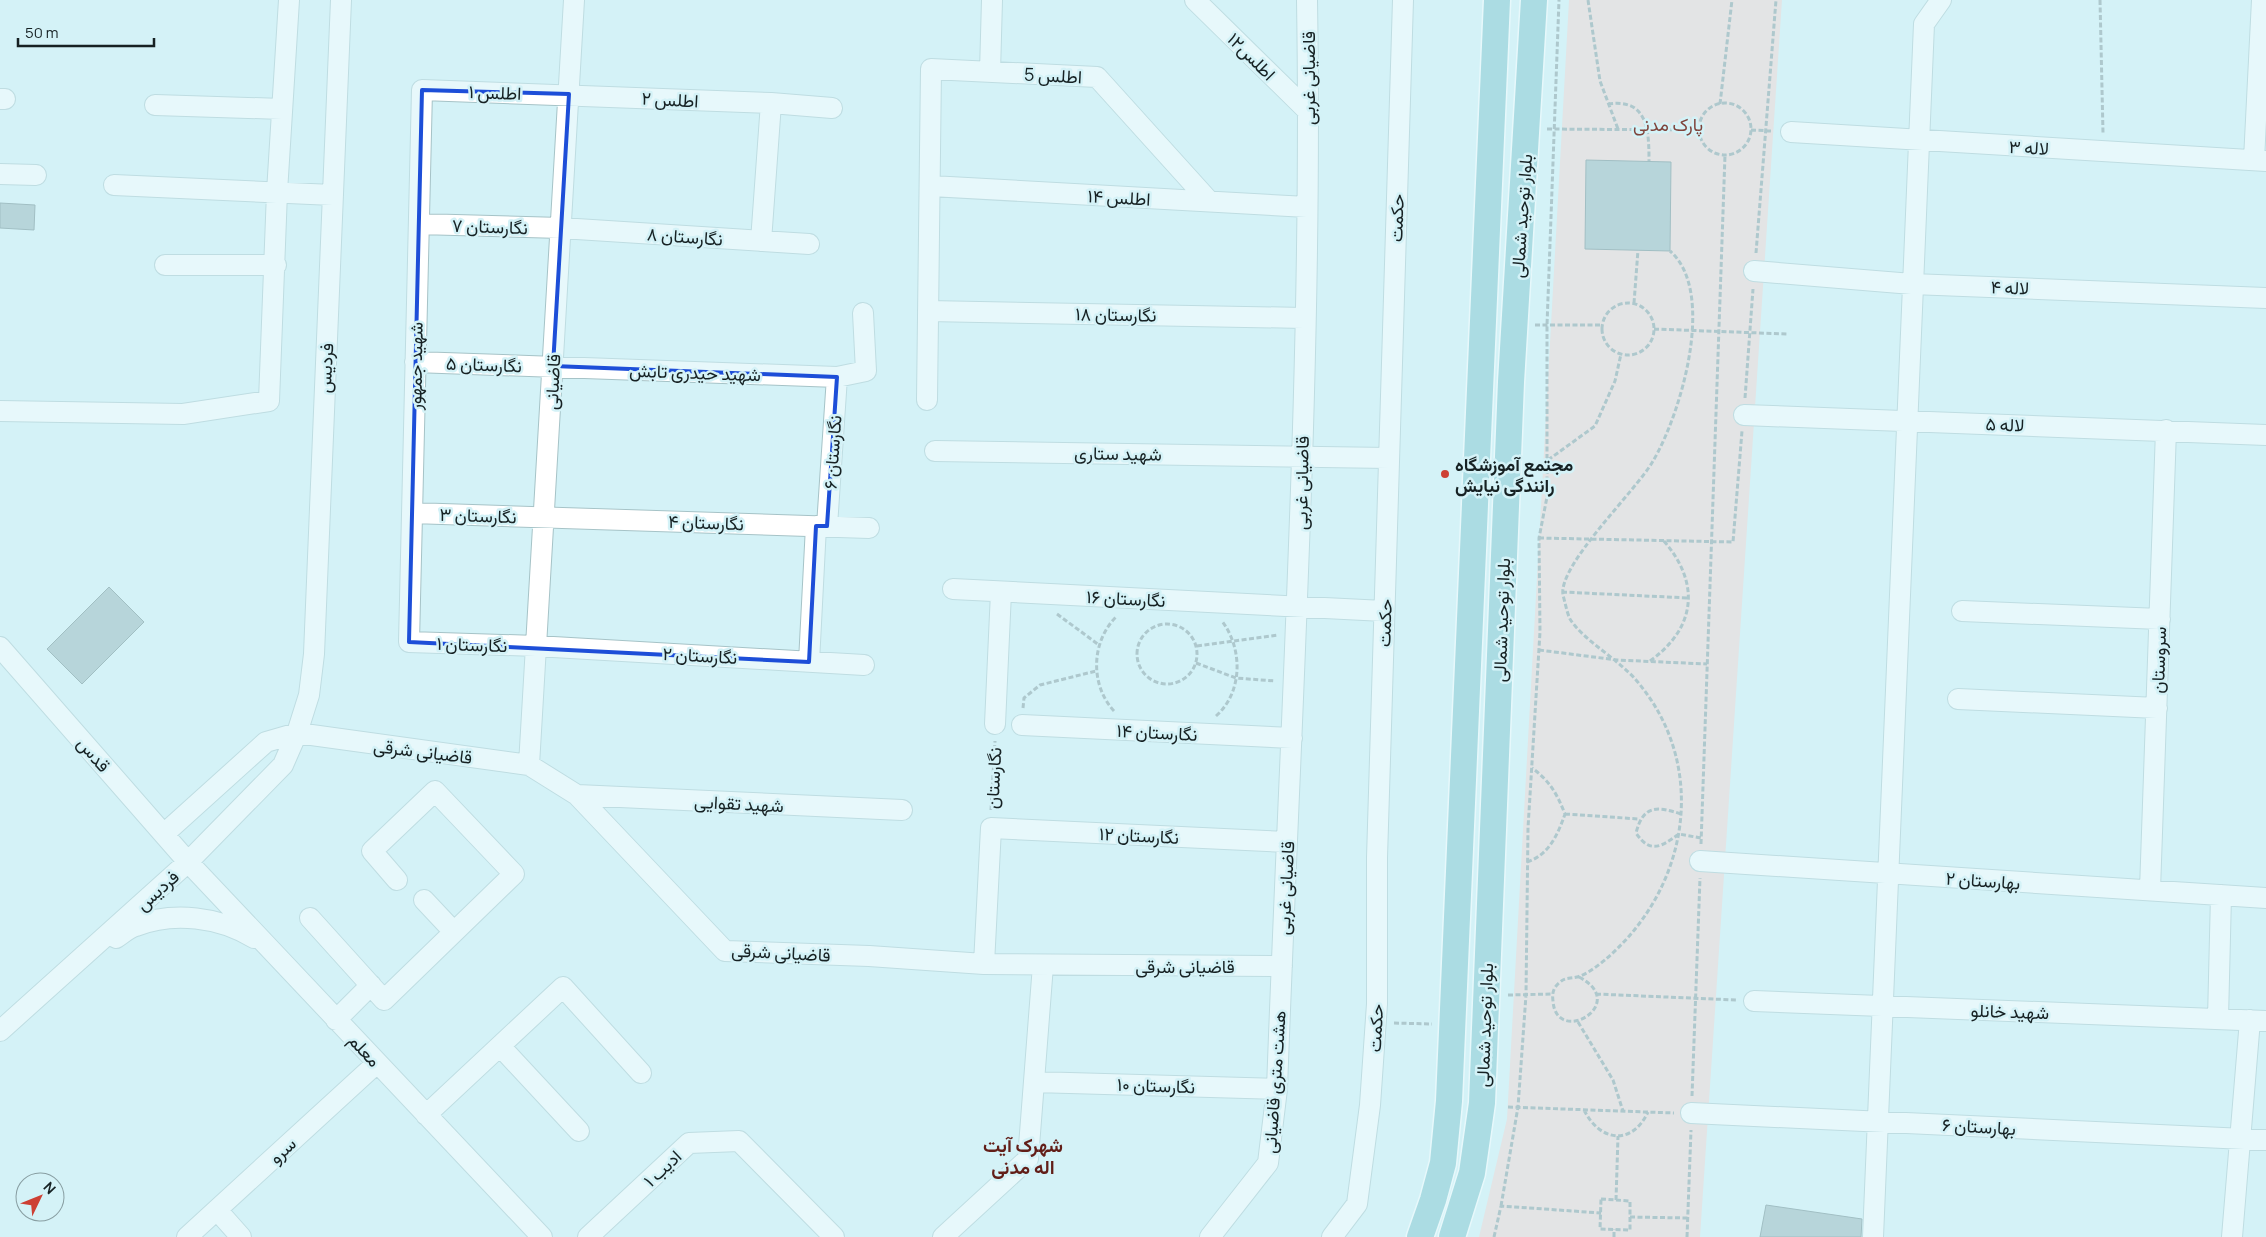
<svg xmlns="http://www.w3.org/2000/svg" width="2266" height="1237" viewBox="0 0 2266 1237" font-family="Manrope,Vazirmatn,sans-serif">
  <rect width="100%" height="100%" fill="#d4f2f7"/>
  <path fill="#f5d3ce" d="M1569,0H1782L1700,1237H1479L1507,1119Z"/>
  <path fill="#96b2b7" stroke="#648084" d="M1586,160L1671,162L1670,251L1585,249Z
    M0,203L35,205L34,230L0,228Z
    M109,587L144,622L82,684L47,649Z
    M1766,1205L1862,1219L1861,1237H1760Z"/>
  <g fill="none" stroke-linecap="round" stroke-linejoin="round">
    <defs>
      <path id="minor" d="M1195,0L1309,112
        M990,72L992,0
        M0,99H5
        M155,105L282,109
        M832,108L771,103L422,90L409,642L536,646L864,665
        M1791,132L2266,161
        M2254,160L2262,0
        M0,174L36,175
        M114,185L333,195
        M931,186L1307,207
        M419,224L561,228L809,244
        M761,241L771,103
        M165,265H276
        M1754,271L1912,284L2266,298
        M928,311L1304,318
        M415,362L837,377L866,371L863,313
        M927,400L931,69L1097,77L1209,201
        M0,411L183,414L269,401L277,192L289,0
        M1744,415L2266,435
        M935,451L1389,458
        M412,513L869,528
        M827,526L837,377
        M953,589L1384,611
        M1962,611L2160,619
        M0,647L188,862L542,1237
        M809,662L816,526
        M1958,699L2157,708
        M995,724L1001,592
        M1022,725L1292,738
        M529,765L574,0
        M577,795L902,810
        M164,834L266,742L297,733L529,765L577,795L725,951L869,956L984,964L1282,966
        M1700,861L2266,898
        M2150,890L2166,430
        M424,900L454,932
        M310,918L384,1000L514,874L435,791L372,851L397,880
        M116,938C122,934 129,928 136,926C173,911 220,917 254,938
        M984,964L991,828L1287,842
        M1754,1001L2266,1021
        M2218,1019L2221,895
        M336,1020L371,985
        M0,1031L188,862L283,765L297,733L309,695L314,654L341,0
        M500,1046L579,1131
        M1034,1082L1277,1089
        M1691,1113L2266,1140
        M426,1115L563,987L641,1073
        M217,1210L241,1237
        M187,1237L377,1063
        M588,1237L689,1143L739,1141L834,1237
        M943,1237L1028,1159L1043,965
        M1210,1237L1268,1163L1277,1089C1290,726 1313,363 1307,0
        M1332,1237L1357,1204L1370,1105L1377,1004V858L1403,0
        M1873,1237L1924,24L1941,0
        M2232,1237L2250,1020"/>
      <path id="major" d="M1420,1237L1433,1200L1443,1163L1449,1101L1497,0
        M1452,1237L1472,1173L1482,1103L1511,382L1534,0"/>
    </defs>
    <use href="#minor" stroke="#a6c3c7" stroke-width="22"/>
    <use href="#major" stroke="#fff" stroke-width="29"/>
    <path stroke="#809599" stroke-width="3" stroke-dasharray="5 2.5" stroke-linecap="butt" d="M1588,0L1600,81L1618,129
      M2100,0L2103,133
      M1699 129a26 26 0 1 1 52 0a26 26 0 1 1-52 0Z
      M1608,104C1648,98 1649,131 1649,161
      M1720,104L1732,0
      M1547,129L1699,130
      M1751,130L1773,131
      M1756,253L1776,0
      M1634,303L1638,250
      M1602 329a26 26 0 1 1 52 0a26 26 0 1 1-52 0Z
      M1535,325H1602
      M1654,329L1787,334
      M1745,398L1753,289
      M1548,460L1595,426L1615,381L1621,354
      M1539,538L1733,542L1742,431
      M1562,592L1689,598
      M1057,614L1099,645
      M1137 654a30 30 0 1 1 60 0a30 30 0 1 1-60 0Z
      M1197,646L1278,635
      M1539,650L1617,660L1707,664
      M1650,661C1696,628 1701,583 1663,540
      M1196,663L1236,678L1275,681
      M1023,708L1024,698L1040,685L1096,671
      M1114,711C1090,685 1091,642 1116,617
      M1216,716C1243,692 1243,649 1222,621
      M991,810L995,741
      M1565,814L1639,819
      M1681,814C1657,806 1643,805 1636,833C1650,854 1661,847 1679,834L1701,838
      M1701,844L1725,155
      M1527,862C1549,855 1558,834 1565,814C1557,794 1550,781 1532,768
      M1579,977C1631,1004 1556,1047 1553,1001C1552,994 1553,988 1559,983C1565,977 1569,979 1577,977C1586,975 1599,965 1606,959C1689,888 1710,766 1636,680C1618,659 1583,640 1570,619C1567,613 1565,602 1563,595C1558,565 1636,491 1653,461C1681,414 1717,292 1670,251
      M1596,994L1736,1000
      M1508,995L1552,994
      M1578,1022L1613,1080L1623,1111
      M1394,1023L1432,1024
      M1692,1096L1700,878
      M1508,1107L1674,1113
      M1584,1110C1600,1142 1632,1146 1648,1112
      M1601,1199L1630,1201V1230L1600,1229Z
      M1616,1200L1618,1136
      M1501,1206L1518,1107L1526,995L1528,828L1540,632L1539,538L1547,497V325L1559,0
      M1630,1217L1688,1218
      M1494,1237L1501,1206L1601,1213
      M1614,1237V1229
      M1687,1237L1691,1130"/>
    <use href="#minor" stroke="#fff" stroke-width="20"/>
    <use href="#major" stroke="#7ac1c9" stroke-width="26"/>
  </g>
  <path d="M0 0H2266V1237H0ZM422,90L569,94L553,366L837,377L827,526H816L809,662L409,642Z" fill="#d4f2f7" fill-opacity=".55" fill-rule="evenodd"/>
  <path fill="none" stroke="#1d4ed8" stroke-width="4" stroke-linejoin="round" d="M422,90L569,94L553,366L837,377L827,526H816L809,662L409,642Z"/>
  <circle fill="#cd4034" stroke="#d4f2f7" stroke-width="2" cx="1445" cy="474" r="5"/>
  <g text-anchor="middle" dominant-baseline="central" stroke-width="5" stroke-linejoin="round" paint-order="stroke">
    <g font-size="18" fill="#162123" stroke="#d4f2f7">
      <text transform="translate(1252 56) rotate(45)">اطلس۱۲</text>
      <text transform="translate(1053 75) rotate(3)">اطلس 5</text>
      <text transform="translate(1308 78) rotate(-90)">قاضیانی غربی</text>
      <text transform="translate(495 92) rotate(2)">اطلس ۱</text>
      <text transform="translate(670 99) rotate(3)">اطلس ۲</text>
      <text transform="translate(2029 147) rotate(3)">لاله ۳</text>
      <text transform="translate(1119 197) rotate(3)">اطلس ۱۴</text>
      <text transform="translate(1521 216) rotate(-86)">بلوار توحید شمالی</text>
      <text transform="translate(1396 218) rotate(-88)">حکمت</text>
      <text transform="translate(490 226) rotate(2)">نگارستان ۷</text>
      <text transform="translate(685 236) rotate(4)">نگارستان ۸</text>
      <text transform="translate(2010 287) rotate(2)">لاله ۴</text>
      <text transform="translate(1116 314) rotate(1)">نگارستان ۱۸</text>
      <text transform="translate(484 364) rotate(2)">نگارستان ۵</text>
      <text transform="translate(415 366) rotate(-89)">شهید جمهور</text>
      <text transform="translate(325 368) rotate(-87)">فردیس</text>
      <text transform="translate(695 372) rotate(2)">شهید حیدری تابش</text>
      <text transform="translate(552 382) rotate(-87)">قاضیانی</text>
      <text transform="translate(2005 424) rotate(2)">لاله ۵</text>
      <text transform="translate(832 452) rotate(-86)">نگارستان ۶</text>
      <text transform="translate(1118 453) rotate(1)">شهید ستاری</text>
      <text transform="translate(1301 483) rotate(-89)">قاضیانی غربی</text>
      <text transform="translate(478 515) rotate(2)">نگارستان ۳</text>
      <text transform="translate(706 522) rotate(2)">نگارستان ۴</text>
      <text transform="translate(1126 598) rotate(3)">نگارستان ۱۶</text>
      <text transform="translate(1501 620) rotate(-88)">بلوار توحید شمالی</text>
      <text transform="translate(1384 623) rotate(-88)">حکمت</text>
      <text transform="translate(472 644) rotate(2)">نگارستان ۱</text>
      <text transform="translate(700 655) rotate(3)">نگارستان ۲</text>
      <text transform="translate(2158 660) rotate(-88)">سروستان</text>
      <text transform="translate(1157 732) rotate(3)">نگارستان ۱۴</text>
      <text transform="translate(423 751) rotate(7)">قاضیانی شرقی</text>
      <text transform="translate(94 754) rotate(49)">قدس</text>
      <text transform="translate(993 778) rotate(-87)">نگارستان</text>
      <text transform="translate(739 803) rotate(3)">شهید تقوایی</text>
      <text transform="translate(1139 835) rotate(3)">نگارستان ۱۲</text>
      <text transform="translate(1983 880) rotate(4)">بهارستان ۲</text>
      <text transform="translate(1285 888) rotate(-87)">قاضیانی غربی</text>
      <text transform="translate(157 890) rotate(-42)">فردیس</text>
      <text transform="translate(781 952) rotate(3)">قاضیانی شرقی</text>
      <text x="1185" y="966">قاضیانی شرقی</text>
      <text transform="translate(2010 1011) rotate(2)">شهید خانلو</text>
      <text transform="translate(1484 1025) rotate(-88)">بلوار توحید شمالی</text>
      <text transform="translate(1375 1028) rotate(-87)">حکمت</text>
      <text transform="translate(365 1050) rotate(47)">معلم</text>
      <text transform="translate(1274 1082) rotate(-86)">هشت متری قاضیانی</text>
      <text transform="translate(1156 1085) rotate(2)">نگارستان ۱۰</text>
      <text transform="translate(1979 1126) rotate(3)">بهارستان ۶</text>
      <text transform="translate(282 1150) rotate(-43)">سرو</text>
      <text transform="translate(662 1168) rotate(-43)">ادیب ۱</text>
    </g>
    <g font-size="18" fill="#7f433b" stroke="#d4f2f7">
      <text x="1668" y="124">پارک مدنی</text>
    </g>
    <g font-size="18" font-weight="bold" fill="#162123" stroke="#d4f2f7" text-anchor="start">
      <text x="1455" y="464">مجتمع آموزشگاه<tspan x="1455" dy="21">رانندگی نیایش</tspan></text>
    </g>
    <g font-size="19" font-weight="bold" fill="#621e18" stroke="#d4f2f7">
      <text x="1023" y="1145">شهرک آیت<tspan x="1023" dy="22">اله مدنی</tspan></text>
    </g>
  </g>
  <g transform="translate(40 1197) rotate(47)"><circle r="24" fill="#d4f2f7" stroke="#889ea2"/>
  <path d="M0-4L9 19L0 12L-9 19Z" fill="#cd4034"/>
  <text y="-8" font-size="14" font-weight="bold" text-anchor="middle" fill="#162123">N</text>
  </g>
  <path d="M18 38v8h136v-8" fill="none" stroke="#162123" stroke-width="2.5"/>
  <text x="25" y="38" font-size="15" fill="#162123" stroke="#d4f2f7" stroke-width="4" paint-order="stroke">50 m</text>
</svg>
